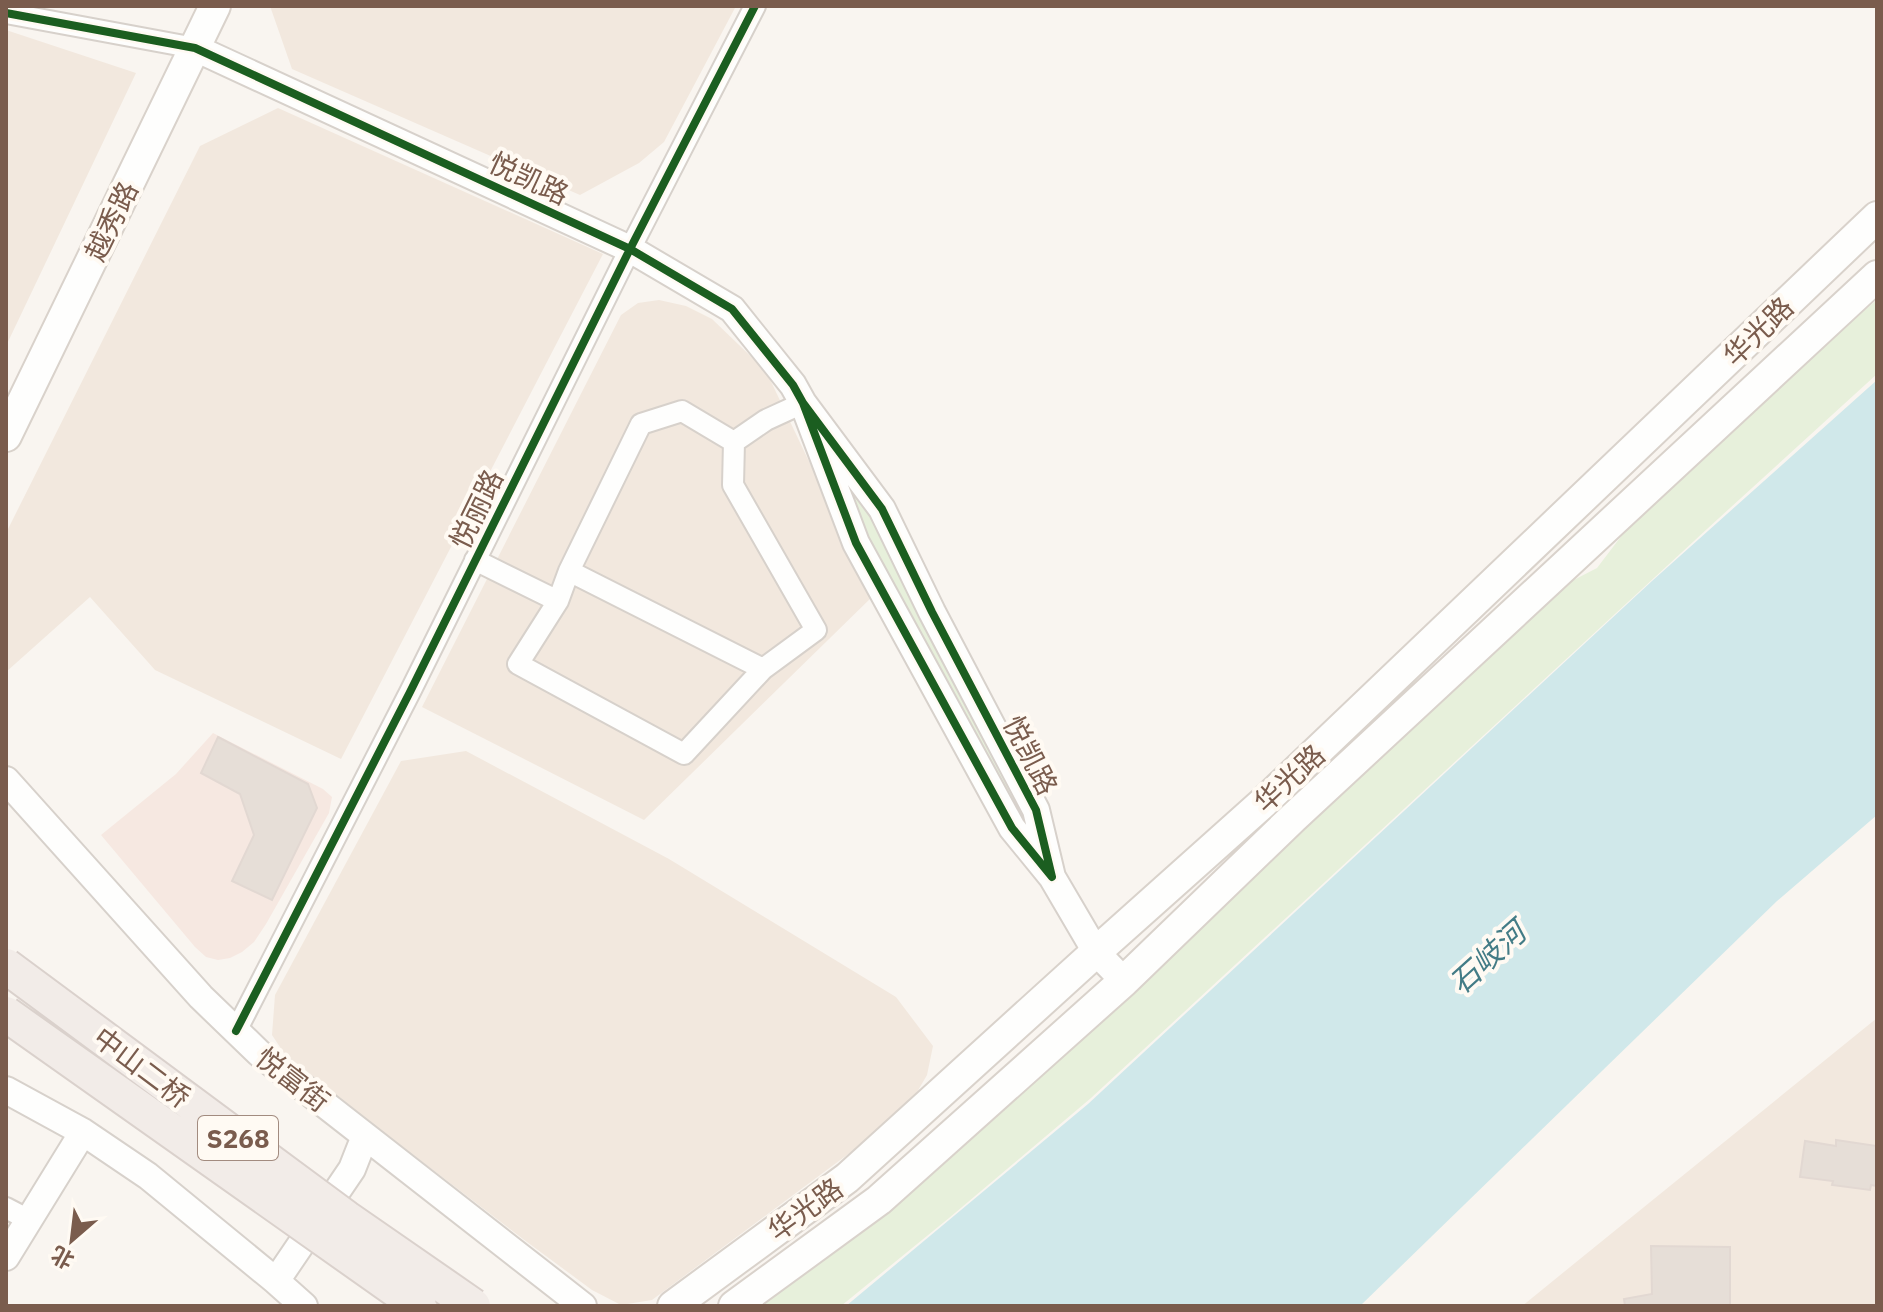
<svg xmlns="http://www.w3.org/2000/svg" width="1883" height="1312" viewBox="0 0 1883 1312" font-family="'IBM Plex Sans','Noto Sans SC',sans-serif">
  <rect width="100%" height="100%" fill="#f9f5f0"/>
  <path fill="#f2e8de" d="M270,6H736L664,142L639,163L580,195L292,69Z
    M6,30L136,73L6,346Z
    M278,108L603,254L341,759L155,670L90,597L6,672V533L200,146Z
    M659,300L686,306L712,319L766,371L873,596L644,820L422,707L621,315L638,303Z
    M466,751L669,859L896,997L933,1046L927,1075L906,1111L652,1300L621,1305L592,1290L523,1239L288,1059L272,1035L275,995L401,761Z
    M1877,1018V1306H1522Z"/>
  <path fill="#f6e8e1" d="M213,733L323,789L332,797L329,813L266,924L254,942L242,952L230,958L218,960L206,957L195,947L101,835L176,774Z"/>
  <path fill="#e7f0db" d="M1877,300V374L1707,529L1091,1098L949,1218L841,1306H746L1378,744L1438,704L1564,585L1597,568L1629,526L1838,332Z
    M840,470L879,519L1033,817L1035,849L859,530Z"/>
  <path fill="#d0e8ea" d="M1877,380V815L1777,901L1360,1306H846L1088,1104L1652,581Z"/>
  <path fill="#e6ded7" stroke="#e2d8d2" stroke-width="2" d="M218,737L308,784L317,808L272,900L232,881L254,835L240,794L201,773Z
    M1836,1140L1877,1146V1186L1871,1185L1870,1190L1832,1185L1833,1181L1800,1177L1805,1141L1836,1146Z
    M1651,1246L1730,1247V1306H1625L1624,1299L1652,1294Z"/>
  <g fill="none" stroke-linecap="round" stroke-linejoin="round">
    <defs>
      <path id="minor" d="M6,13L195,48
        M682,411L734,442L733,485L816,630L763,669L684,754L518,664L558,601L569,571L641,424Z
        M734,442L766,420L803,403
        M475,560L558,601
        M569,571L763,669
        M236,1031L410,692L630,249L755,6
        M6,1208L29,1220"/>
      <path id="tertiary" d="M195,48L630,249L732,309L793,385L803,403L856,543L1012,828L1052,877L1036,810L932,612L882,509L803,403
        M6,780L201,997L259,1053L583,1306
        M1052,877L1096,952L1124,981
        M6,1090L83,1132L148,1176L276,1281L304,1306
        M6,1257L83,1132
        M276,1281L352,1169L365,1136"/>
      <path id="secondary" d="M6,436L215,6
        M673,1306L847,1178L1096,952L1264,802L1877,217
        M734,1306L879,1200L1124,981L1293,818L1877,276"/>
    </defs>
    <use href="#minor" stroke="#d7d1cb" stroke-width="24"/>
    <use href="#tertiary" stroke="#d7d1cb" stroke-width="30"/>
    <use href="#secondary" stroke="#d9d2cb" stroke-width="34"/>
    <use href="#minor" stroke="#fefefd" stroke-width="20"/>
    <use href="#tertiary" stroke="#fefefd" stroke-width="26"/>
    <use href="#secondary" stroke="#fefefd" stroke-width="30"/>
    <defs>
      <path id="trunk-bridge" d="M6,966L346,1218L473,1306
        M6,1014L419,1306"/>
    </defs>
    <use href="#trunk-bridge" stroke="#dad1cc" stroke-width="38" stroke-linecap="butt"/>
    <use href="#trunk-bridge" stroke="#f2ece8" stroke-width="34"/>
    <defs>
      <path id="cycleway" d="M6,13L195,48L630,249L732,309L793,385L803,403L856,543L1012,828L1052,877L1036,810L932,612L882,509L803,403
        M236,1031L410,692L630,249L755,6"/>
    </defs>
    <use href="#cycleway" stroke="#fffaf3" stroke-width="13"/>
    <use href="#cycleway" stroke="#1b5e20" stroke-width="8"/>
  </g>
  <g text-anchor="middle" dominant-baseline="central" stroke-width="8" stroke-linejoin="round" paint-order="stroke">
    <rect fill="#fffaf3" stroke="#a28b7f" stroke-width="2" x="198" y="1116" width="80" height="44" rx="6"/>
    <g font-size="26" font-weight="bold" fill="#7a5c4d">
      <text x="238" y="1138">S268</text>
    </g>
    <g font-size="28" fill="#7a5c4d" stroke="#fffaf3">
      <text transform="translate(529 178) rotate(25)">悦凯路</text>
      <text transform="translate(111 221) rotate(-64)">越秀路</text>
      <text transform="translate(1758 331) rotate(-44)">华光路</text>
      <text transform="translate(476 509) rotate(-64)">悦丽路</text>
      <text transform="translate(1031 755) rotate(63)">悦凯路</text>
      <text transform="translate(1289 778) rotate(-43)">华光路</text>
      <text transform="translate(142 1067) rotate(37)">中山二桥</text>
      <text transform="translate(293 1079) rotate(38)">悦富街</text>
      <text transform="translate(805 1209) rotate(-36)">华光路</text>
    </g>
    <g font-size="30" font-style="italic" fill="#437c86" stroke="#fffaf3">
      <text transform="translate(1487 957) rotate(-42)">石岐河</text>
    </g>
  </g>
  <rect width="1883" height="1312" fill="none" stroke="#7a5c4d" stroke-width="16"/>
  <g transform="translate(72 1240) rotate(208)" stroke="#fffaf3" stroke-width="6" paint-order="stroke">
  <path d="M0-6L14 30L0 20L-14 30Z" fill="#7a5c4d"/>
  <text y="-12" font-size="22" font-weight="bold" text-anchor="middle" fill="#7a5c4d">北</text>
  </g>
</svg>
